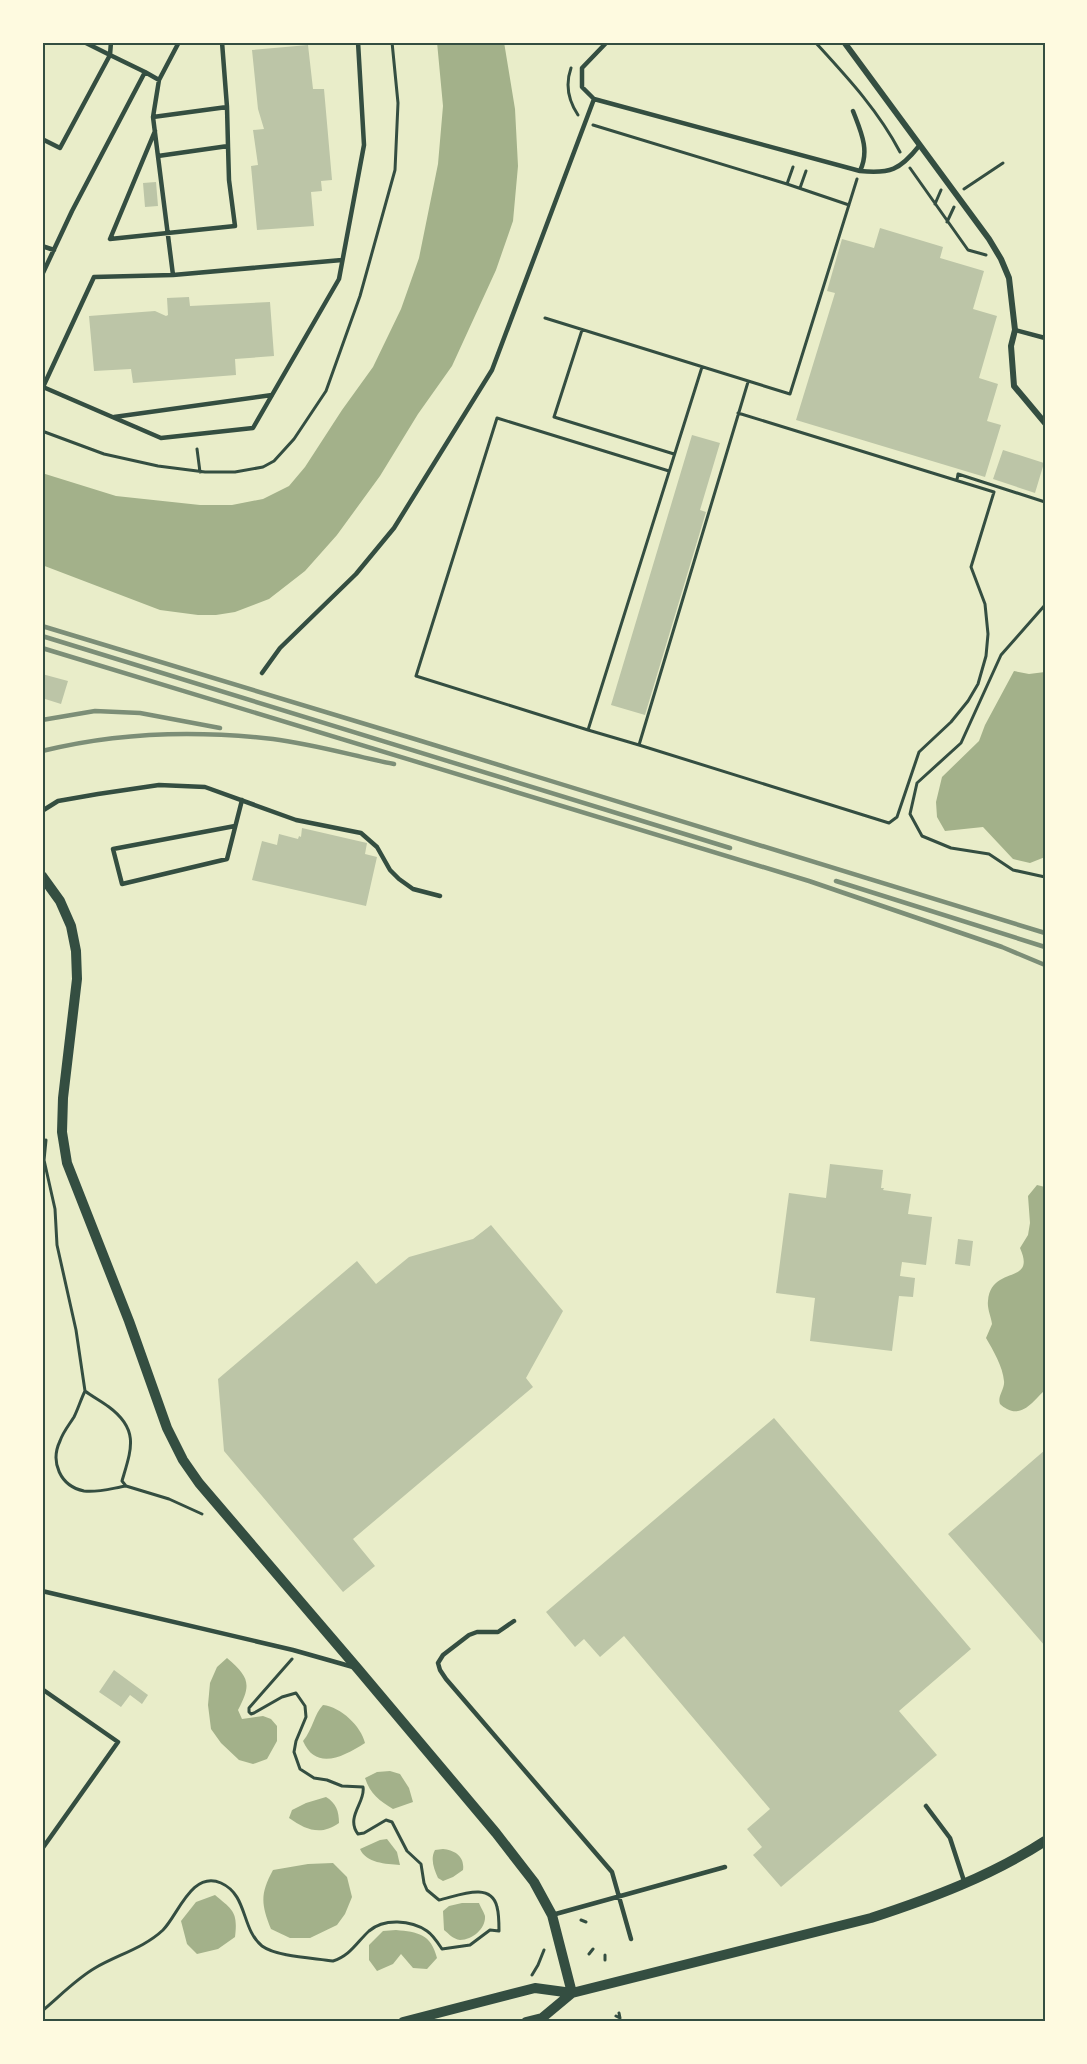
<svg xmlns="http://www.w3.org/2000/svg" width="1087" height="2064" viewBox="0 0 1087 2064" font-family="'Roboto Condensed',sans-serif">
  <rect width="100%" height="100%" fill="#e9edc9"/>
  <path fill="#a3b18a" d="M437,42H504L515,109L518,166L513,221L496,270L452,366L418,414L380,476L337,535L305,571L269,599L235,612L216,615H198L160,610L42,565V473L116,496L200,505H232L263,499L289,486L305,467L342,410L373,367L401,309L419,258L438,164L443,106Z
    M1014,671L1029,674L1045,672V857L1030,863L1013,859L983,827L945,831L937,817L936,802L942,777L979,741L985,725Z
    M1037,1185L1045,1187V1390C1035,1399 1023,1418 1007,1409C1005,1408 1002,1406 1000,1404C997,1396 1005,1389 1004,1381C1003,1367 993,1350 986,1338L992,1324C991,1316 987,1309 988,1301C991,1264 1037,1286 1020,1248L1028,1235L1030,1223L1028,1196Z
    M227,1658C249,1677 252,1684 238,1710L242,1719L263,1716L271,1719L277,1726V1741L267,1759L253,1764L239,1760L221,1743L211,1729L208,1705L210,1683L217,1667Z
    M323,1705C341,1707 361,1726 365,1743C343,1757 316,1771 303,1741C313,1729 314,1714 323,1705Z
    M390,1771L400,1774L409,1788L413,1802L393,1809C380,1801 370,1794 365,1778L377,1772Z
    M326,1797C336,1803 339,1811 339,1823C321,1836 306,1830 289,1818L292,1810L306,1803Z
    M387,1839L397,1852L400,1865C386,1864 366,1863 360,1849L380,1840Z
    M443,1849C454,1850 465,1856 463,1870L453,1877L443,1881L438,1878C434,1869 430,1859 435,1850Z
    M333,1863L347,1877L352,1897L345,1914L337,1925L310,1938H290L271,1929C261,1904 260,1894 273,1870L308,1864Z
    M215,1895C233,1910 238,1912 235,1937L218,1949L197,1954L187,1944L181,1921L196,1902Z
    M462,1903H479C480,1906 484,1912 485,1916C486,1928 473,1940 460,1940C453,1939 449,1934 444,1930L443,1911L449,1906Z
    M396,1930C418,1932 431,1934 437,1958L427,1969L413,1968L401,1954L393,1964L377,1971L369,1960V1945L383,1931Z"/>
  <path fill="#bcc5a7" d="M308,45L313,89H324L332,180L321,181L322,191L311,192L314,226L257,230L251,166L258,165L253,130L264,129L258,109L252,50Z
    M156,182L158,206L145,207L143,183Z
    M880,228L943,247L940,258L984,271L973,309L997,316L979,378L998,384L987,421L1001,425L985,477L796,420L835,293L827,291L842,239L874,248Z
    M189,297L190,306L270,302L274,356L235,359L236,375L133,383L131,369L94,371L89,316L155,311L166,316L168,315L167,298Z
    M692,435L720,443L700,510L706,512L645,715L611,705Z
    M1003,450L1044,463L1035,493L993,479Z
    M42,674L68,681L61,704L42,698Z
    M302,828L367,843L365,854L377,857L366,906L252,880L262,841L277,845L279,834L298,839L299,836L301,837Z
    M830,1164L883,1170L881,1188H884L883,1190L911,1194L908,1214L932,1217L926,1265L902,1262L900,1276L915,1278L913,1297L899,1296L892,1351L810,1341L815,1298L776,1293L789,1193L826,1198Z
    M491,1225L563,1311L526,1378L533,1387L353,1539L375,1566L343,1592L224,1451L218,1379L357,1261L376,1284L409,1257L473,1239Z
    M958,1239L973,1241L970,1266L955,1264Z
    M774,1418L971,1649L899,1711L937,1755L781,1887L753,1855L762,1847L747,1829L770,1809L624,1636L600,1657L584,1639L575,1647L546,1612Z
    M1045,1450V1646L948,1534Z
    M114,1670L148,1695L142,1704L130,1695L121,1707L99,1692Z"/>
  <g fill="none" stroke-linecap="round" stroke-linejoin="round">
    <path stroke="#344e41" stroke-width="3" d="M815,42C847,77 878,110 900,152
      M571,68C565,85 568,100 578,115
      M593,125L787,184L849,205
      M910,168L968,250L986,255
      M787,184L793,167
      M800,188L806,171
      M964,189L1003,163
      M935,204L941,190
      M947,222L954,207
      M545,318L790,394L857,179
      M582,330L554,417L674,454
      M42,431L104,454L158,466L205,472H235L263,467L274,461L294,439L326,391L360,296L395,170L398,103L392,42
      M197,449L200,472
      M669,471L497,418L416,676L588,730L702,367
      M957,480L958,474L1045,502
      M1045,605L1001,655L961,743L917,783L910,814L922,836L951,848L989,854L1013,870L1045,877
      M588,730L639,745L748,382
      M639,745L889,823L897,817L919,752L951,722L968,701L978,684L986,656L988,634L985,604L971,567L994,492L738,413
      M46,1140L44,1160L55,1209L57,1245L76,1330L85,1391C93,1397 101,1401 109,1407C140,1430 131,1450 122,1481L126,1486L169,1499L202,1514
      M85,1391C81,1399 78,1409 74,1417C69,1425 63,1432 60,1441C50,1462 60,1486 84,1491C97,1493 113,1488 126,1486
      M581,1920L586,1922
      M589,1954L593,1949
      M605,1955V1960
      M532,1975L538,1965L544,1950
      M42,2011C59,1997 76,1979 95,1968C117,1955 144,1948 163,1930C178,1915 192,1870 221,1883C248,1895 241,1929 262,1946C277,1957 315,1958 333,1961C350,1956 357,1942 369,1931C384,1918 411,1920 427,1931C433,1935 438,1943 442,1949L470,1945L490,1930L499,1931C499,1923 499,1914 497,1907C491,1881 458,1896 439,1900L427,1890L424,1883L421,1864L407,1851L392,1822L386,1820L364,1833L358,1834C345,1817 366,1802 363,1787L342,1786L327,1780L314,1778L300,1769L294,1752L296,1741L306,1717L305,1706L296,1693L282,1697L254,1713L251,1714L249,1712V1708L292,1659
      M616,2016L620,2018L619,2013"/>
    <path stroke="#344e41" stroke-width="4.5" d="M111,42L110,55L145,72
      M607,42L582,68V87L594,99L860,171C890,174 900,170 919,146
      M159,80L153,117L173,275
      M227,107L228,146
      M853,111C861,132 870,150 860,171
      M153,117L227,107L222,42
      M155,131L110,239L235,226L229,180L228,146L158,156
      M42,139L60,148L110,55L84,42
      M42,246L54,250
      M342,260L173,275L94,277L43,387L161,438L253,428L339,279L364,145L358,42
      M42,275L72,211L145,72L159,80L179,42
      M1015,330L1045,338
      M114,417L272,395
      M262,673L280,648L356,574L394,528L492,370L594,99
      M42,811L58,801L98,794L159,785L205,787L296,820L361,833L377,847L390,870L399,879L413,889L440,896
      M235,826L113,849L122,884L227,859L242,800
      M42,1591L293,1650L353,1667
      M514,1621L498,1632H477L469,1635L443,1655L438,1663L440,1670L446,1679L612,1872L631,1939
      M42,1689L118,1742L42,1849
      M926,1806L950,1838L964,1881
      M552,1915L725,1867"/>
    <path stroke="#344e41" stroke-width="6" d="M844,42L989,239L1001,259L1009,278L1015,330L1011,346L1014,386L1045,423"/>
    <path stroke="#344e41" stroke-width="10" d="M42,876L60,901L71,926L76,951L77,979L63,1098L62,1132L67,1163L129,1321L167,1428L183,1460L199,1483L358,1669L496,1833L534,1882L552,1915L572,1993
      M403,2022L535,1988L572,1993L871,1918C932,1898 991,1876 1045,1841
      M526,2022L542,2018L572,1993"/>
    <path stroke="#7c8e77" stroke-width="4.5" d="M42,626C377,726 711,831 1045,933
      M42,636L730,848
      M42,648L809,881L1002,947L1045,965
      M42,720L95,711L140,713L220,728
      M42,751C118,732 195,730 273,739C313,744 354,756 394,764
      M836,881L1045,947"/>
  </g>
  <rect width="1087" height="2064" fill="none" stroke="#fefae0" stroke-width="87"/>
  <rect x="44" y="44" width="1000" height="1976" fill="none" stroke="#344e41" stroke-width="2"/>
</svg>
